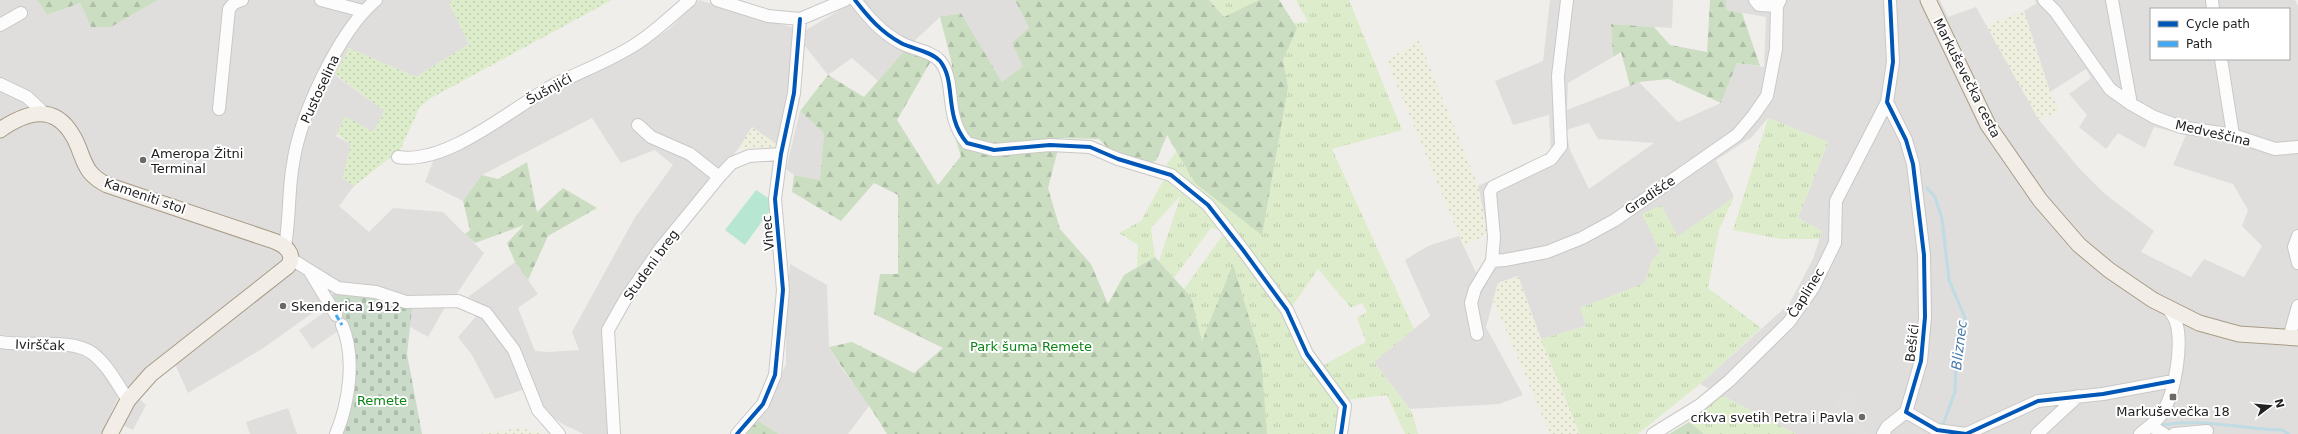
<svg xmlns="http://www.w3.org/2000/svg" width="2298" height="434" viewBox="0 0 2298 434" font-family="'DejaVu Sans',sans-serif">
  <defs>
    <pattern id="farmland-dots" width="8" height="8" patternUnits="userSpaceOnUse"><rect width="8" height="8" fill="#efefdf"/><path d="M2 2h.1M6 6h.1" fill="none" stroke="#cdcdbf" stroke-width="1.8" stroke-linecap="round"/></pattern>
    <pattern id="grass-tufts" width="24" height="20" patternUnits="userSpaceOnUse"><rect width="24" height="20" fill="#ddeccb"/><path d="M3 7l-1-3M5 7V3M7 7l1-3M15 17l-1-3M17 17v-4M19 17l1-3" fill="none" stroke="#bdcaae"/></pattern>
    <pattern id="forest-firs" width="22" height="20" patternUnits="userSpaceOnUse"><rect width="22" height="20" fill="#cbdec1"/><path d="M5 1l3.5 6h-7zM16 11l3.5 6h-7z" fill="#aebea6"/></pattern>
    <pattern id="cemetery-stones" width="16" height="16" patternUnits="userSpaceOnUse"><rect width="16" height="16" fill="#cadbca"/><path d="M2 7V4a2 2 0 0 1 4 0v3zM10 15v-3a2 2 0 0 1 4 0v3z" fill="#adbcad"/></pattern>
    <pattern id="garden-dots" width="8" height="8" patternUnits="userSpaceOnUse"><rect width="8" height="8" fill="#ddeccb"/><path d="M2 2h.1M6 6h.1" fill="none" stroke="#bdcaae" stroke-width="1.8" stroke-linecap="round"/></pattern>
  </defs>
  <rect width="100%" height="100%" fill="#f0eeeb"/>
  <path fill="#dfdedc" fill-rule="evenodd" d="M0,0H37L47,15L80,3L91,27H111L158,0H453L449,3L469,44L416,77L349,48L335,75L384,111L373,132L345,117L336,136L351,144L343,178L354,186L339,206L369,232L393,208L443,212L484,253L456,295L413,298L386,290L342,282L331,278L314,289L325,304L262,349L188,393L169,351L120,393L102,434H0Z
    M699,0L794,28L797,39L779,146L752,127L739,148L649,254L621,295L602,335L610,418L607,434H584L564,425L545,411L482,306L468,297L515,262L538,294L518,308L535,351L549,352L579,350L572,332L634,219L673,165L655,150L621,163L592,118L482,175L463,201L425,182L434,159L543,97L634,53L669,29Z
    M858,0H1015L1029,28L1023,66L1002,82L961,13L940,17L910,45L892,35Z
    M1550,0H1673L1672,28L1611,24L1613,57L1568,83L1567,110L1639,82L1678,122L1721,103L1737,63L1764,67L1766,17L1726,10V0H1940L1948,17L1976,7L2039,120L2079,168L2105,194L2154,231L2141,252L2191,277L2204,259L2244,277L2262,246L2242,226L2248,210L2233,184L2173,165L2186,135L2154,127L2145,148L2118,133L2106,149L2079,127L2087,115L2069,94L2091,78L2086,69L2050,92L2024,11L2037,3L2034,0H2295L2298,6V434H1796L1700,384L1789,304L1813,259L1822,231L1798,218L1828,142L1768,118L1752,137L1716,160L1734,197L1661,252L1652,260L1645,283L1581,308L1586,326L1541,339L1518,276L1498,283L1486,327L1523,395L1499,404L1410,409L1374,362L1430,316L1405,260L1428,246L1459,236L1476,273L1488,258V233L1478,186L1551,153L1549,115L1513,125L1495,81L1543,61ZM2151,9H2289V59H2151ZM1589,123L1598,139L1654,143L1589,189L1570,150L1566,130Z
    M852,3L905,50L878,81L852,58L828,75L805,46L806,30Z
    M800,111L824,133L820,180L794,175L786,169Z
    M790,264L827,285L829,347L842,369L870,405L848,434H779L757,420L770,402L786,364V314Z
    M445,307L428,337L409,326L412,309Z
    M479,313L505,345L525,389L495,399L472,355L458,337Z
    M137,397L146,405L133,430L120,424Z
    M288,408L297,434H250L246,422Z"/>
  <path fill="url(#farmland-dots)" d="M2024,11L2050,92L2060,111L2039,120L1986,25Z
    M1419,40L1478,186L1488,233L1464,247L1387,61Z
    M752,127L779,146L769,150L748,151L739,148Z
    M1518,276L1541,339L1580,434H1550L1493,300L1498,283Z
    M520,428L544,434H480Z"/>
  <path fill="url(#grass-tufts)" d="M1209,0H1259L1224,17Z
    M1296,0H1349L1402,130L1332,149L1414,329L1374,362L1412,412L1418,434H1405L1387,395L1346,400L1320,367L1366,342L1357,318L1367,312L1362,303L1351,308L1318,269L1291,308L1278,306L1290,331L1341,404L1340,434H1267L1233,265L1202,342L1191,297L1184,289L1225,232L1211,228L1174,278L1159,261L1181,195L1151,228L1155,257L1137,267L1138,245L1119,233L1141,221L1163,181L1176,179L1166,165L1177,151L1195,183L1288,87L1283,60L1296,29L1293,23L1308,22Z
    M1768,118L1828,142L1798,218L1822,231L1820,239H1782L1733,230Z
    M1734,197L1719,230L1708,288L1761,328L1700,384L1638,434H1580L1541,339L1586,326L1580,308L1645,283L1652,260L1660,252L1642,214L1661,205L1678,236Z
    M1721,395L1796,434H1704L1689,422Z"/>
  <path fill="url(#forest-firs)" d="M37,0H158L111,27H91L80,3L47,15Z
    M1015,0H1209L1224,17L1259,0H1279L1297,28L1283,60L1288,87L1262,235L1195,183L1167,135L1156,161L1148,163L1115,155L1099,139L1061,138L1048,188L1060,229L1091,264L1108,304L1124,275L1155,257L1191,297L1202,341L1233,264L1261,358L1267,434H887C870,404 847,377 829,347L852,342L914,373L943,348L874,314L880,274H898V195L874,183L841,221L792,192L794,175L820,180L824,133L800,111L828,75L864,97L905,50L931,61L897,120L938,185L961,156L948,116L952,64L940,17L961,13L1002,82L1023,66L1012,43L1029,28Z
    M1710,0H1726V10L1742,13L1760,66L1737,63L1721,103L1669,79L1639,82L1630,86L1621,52L1613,57L1611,24L1654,27L1670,45L1707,52Z
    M527,162L537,212L563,188L597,208L548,236L528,280L515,262L507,243L524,225L475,243L465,234L470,230L463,201L482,175L498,179Z
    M757,420L779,434H746Z
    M1689,422L1704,434H1669Z"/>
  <path fill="url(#cemetery-stones)" d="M349,292L386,300L412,309L407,354L422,434H340L349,332L343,318L328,295Z"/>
  <path fill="url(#garden-dots)" d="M453,0H612L431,98L420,107L400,150L354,186L343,178L351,144L337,134L345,116L373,132L384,111L335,74L349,48L416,77L469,44L449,3Z"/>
  <path fill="#b7e6d2" d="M756,190L773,201V206L745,245L725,230Z"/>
  <path fill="#e0dfde" d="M328,310L337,324L335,325L338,331L312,349L299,330Z
    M1847,390L1863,402L1849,412L1858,425L1871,434H1857L1830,416L1839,393Z"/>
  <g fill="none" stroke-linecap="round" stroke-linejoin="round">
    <path stroke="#bfdbe3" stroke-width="3" d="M1927,188L1935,197L1942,219L1949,280L1965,318L1956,361L1955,392L1942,427
      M2164,425C2203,418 2243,429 2282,430L2288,434"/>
    <defs>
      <path id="minor" d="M321,0L363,11
        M717,0L768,16L800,19L845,0
        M855,0C869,18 881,32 901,43C912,49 931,51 940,61C957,82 943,115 967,143L994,150L1050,145L1090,147L1118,159L1171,175L1208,205L1243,250L1287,310L1307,354L1345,406L1341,434
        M1755,0L1759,5L1777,6
        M1890,0L1893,62L1887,102L1906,140L1913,164L1924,255L1925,317L1921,361L1906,412L1937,430L1966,434L2038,401L2103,394L2173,381
        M2044,0L2055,11L2110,89L2131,104L2154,117L2181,127L2233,135L2275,149L2298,147
        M2112,0L2131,104
        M2212,0L2213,9
        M0,25L21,13
        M2221,59L2233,135
        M0,84L27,97L43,112
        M219,109L229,9L234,3L242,0
        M638,125L651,137L690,154L719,177
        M398,157C447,165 511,109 552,86C579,72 610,61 636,44C655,32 673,14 690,0
        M2298,236L2294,247L2298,263
        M285,246C290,219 288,191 293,164C300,115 339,31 376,0
        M291,259L338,288L376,292L406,302L458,301L486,313L514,350L538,410L559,434
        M1492,261L1505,260L1547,252L1582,238L1615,220L1737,135L1753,116L1767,96L1776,49L1777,6L1780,0
        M309,270L336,315
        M1477,334L1471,303L1475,289L1492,261L1494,237L1490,192L1493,187L1551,159L1561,146L1558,76L1567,0
        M2289,338L2298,306
        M0,342C26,347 71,338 92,353C107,364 118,385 128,400
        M2151,426L2164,434
        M336,434C349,403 356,357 342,325
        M614,434L608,330L625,300L660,249L719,177L732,163L749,156L781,154
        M737,434L763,404L775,375L783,290L775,199L781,154L794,93L800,19
        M1653,434L1700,405L1729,381L1789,322L1813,288L1835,243L1836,201L1887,102
        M1883,434L1887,427L1906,412
        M2037,434L2078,396
        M2140,434C2149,427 2159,420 2164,410C2175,391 2183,344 2176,322C2174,316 2170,311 2166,307
        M2174,434L2207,431"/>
      <path id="major" d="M1928,0L1988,125L2040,200L2079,245L2109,270L2153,300L2199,323L2239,334L2298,338
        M0,130C26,112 54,103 73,136C80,147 82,162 90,172C95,178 101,182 107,185L274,241C285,245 296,254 288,266L151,374L128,400L110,434"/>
    </defs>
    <use href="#minor" stroke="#c9c8c7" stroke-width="14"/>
    <use href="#major" stroke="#a79c86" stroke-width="17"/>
    <use href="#minor" stroke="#fdfcfc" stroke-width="12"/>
    <use href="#major" stroke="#f3ede7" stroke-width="15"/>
    <path stroke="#3fa9f5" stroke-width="3" stroke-dasharray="6 3" stroke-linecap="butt" d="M336,315L342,325"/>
    <defs>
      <path id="cycleway" d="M855,0C869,18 881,32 901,43C912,49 931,51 940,61C957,82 943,115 967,143L994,150L1050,145L1090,147L1118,159L1171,175L1208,205L1243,250L1287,310L1307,354L1345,406L1341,434
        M1890,0L1893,62L1887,102L1906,140L1913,164L1924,255L1925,317L1921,361L1906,412L1937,430L1966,434L2038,401L2103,394L2173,381
        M737,434L763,404L775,375L783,290L775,199L781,154L794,93L800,19"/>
    </defs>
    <use href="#cycleway" stroke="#fff" stroke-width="6"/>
    <use href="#cycleway" stroke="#0057b8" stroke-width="4"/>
  </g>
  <g fill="#6a6968" stroke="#fff" stroke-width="1.5">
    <circle cx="143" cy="160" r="4"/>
    <circle cx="283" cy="306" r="4"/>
    <rect x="2169" y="393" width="8" height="8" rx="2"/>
    <circle cx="1862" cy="417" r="4"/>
  </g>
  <g text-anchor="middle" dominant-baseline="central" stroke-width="4" stroke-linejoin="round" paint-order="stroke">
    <g font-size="13" fill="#222" stroke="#fff">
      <text transform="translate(1967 78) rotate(63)">Markuševečka cesta</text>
      <text transform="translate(320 89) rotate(-65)">Pustoselina</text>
      <text transform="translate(549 89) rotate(-29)">Šušnjići</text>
      <text transform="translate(2213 133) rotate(13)">Medveščina</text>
      <text transform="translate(1650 195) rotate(-34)">Gradišće</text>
      <text transform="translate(145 196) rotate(19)">Kameniti stol</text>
      <text transform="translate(768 233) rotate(-95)">Vinec</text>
      <text transform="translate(651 265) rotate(-54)">Studeni breg</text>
      <text transform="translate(1806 293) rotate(-58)">Čaplinec</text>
      <text transform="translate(1912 343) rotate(-83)">Bešići</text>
      <text transform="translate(40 345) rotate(2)">Ivirščak</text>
    </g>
    <g font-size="13" fill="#222" stroke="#fff" text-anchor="start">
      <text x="151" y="153">Ameropa Žitni<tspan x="151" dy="15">Terminal</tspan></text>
      <text x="291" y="306">Skenderica 1912</text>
      <text x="2173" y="411" text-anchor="middle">Markuševečka 18</text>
      <text x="1854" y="417" text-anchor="end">crkva svetih Petra i Pavla</text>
    </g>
    <g font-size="13" fill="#0c8416" stroke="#fff">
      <text x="1031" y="346">Park šuma Remete</text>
      <text x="382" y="400">Remete</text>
    </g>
    <g font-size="14" font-style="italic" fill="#4a7aab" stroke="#fff">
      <text transform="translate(1959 345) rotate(-83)">Bliznec</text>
    </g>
  </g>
  <rect x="2150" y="8" width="140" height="52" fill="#ffffff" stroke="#a7a7a7"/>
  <rect x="2158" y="21" width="20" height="6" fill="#0057b8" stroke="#a7a7a7"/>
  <text x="2186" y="28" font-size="12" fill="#222222">Cycle path</text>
  <rect x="2158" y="41" width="20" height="6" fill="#3fa9f5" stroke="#a7a7a7"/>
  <text x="2186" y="48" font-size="12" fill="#222222">Path</text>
  <g transform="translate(2270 406) rotate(74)" stroke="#ffffff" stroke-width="3" paint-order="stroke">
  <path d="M0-3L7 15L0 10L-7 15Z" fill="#222222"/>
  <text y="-6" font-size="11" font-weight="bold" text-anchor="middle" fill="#222222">N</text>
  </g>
</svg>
